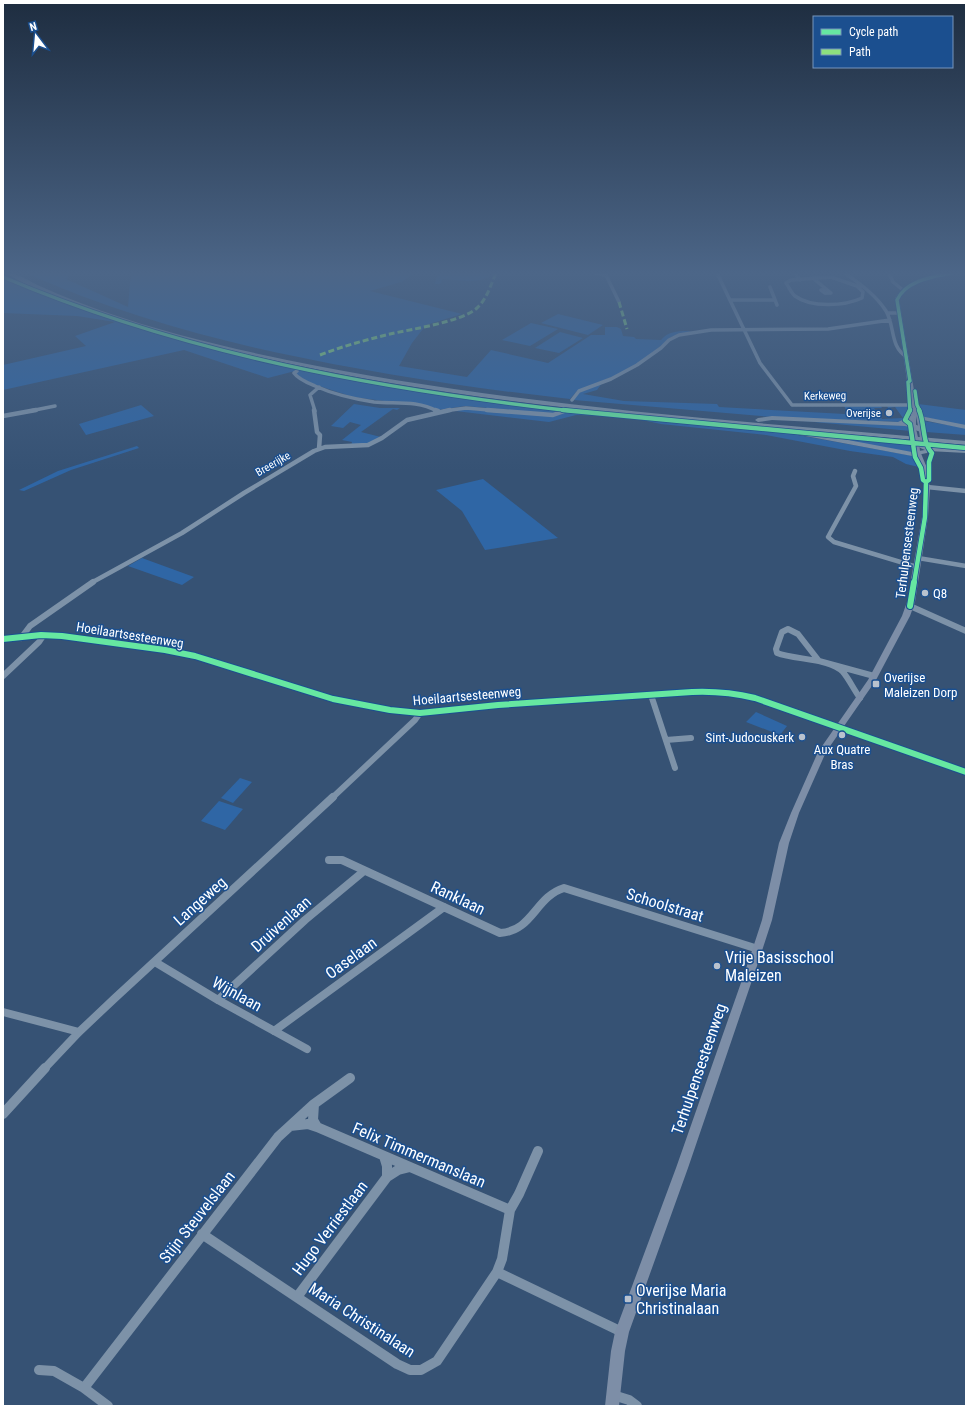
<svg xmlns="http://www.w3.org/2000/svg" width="969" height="1409" viewBox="0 0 969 1409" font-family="'Roboto Condensed',sans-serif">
  <rect width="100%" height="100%" fill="#365274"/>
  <path fill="#2f66a5" d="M26,273H71L66,279L128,307L130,282L132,273H415L401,282L370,291L462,314L426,325L412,343L399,366L467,377L491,350L548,363L591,335H605V327H617L621,329L623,336L634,337L636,339L661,340C669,330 681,331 692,331L671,337L647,358L610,379L577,391L570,399C470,388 372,373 274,352C189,333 106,309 26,273Z
    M440,273H486L491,275C477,285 460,280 443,279L440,284H435L437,276Z
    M3,278C31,287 58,299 85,309C121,322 158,332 195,343C316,376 441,394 566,409L553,414L465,406L438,410L431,407L353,397L310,383L297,375L295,371L268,378L184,350L3,390V365L86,346L75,336L115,322L77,316L3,313Z
    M558,314L603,325L588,335L541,323Z
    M531,323L558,329L530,346L502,340Z
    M560,332L583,338L559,353L535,348Z
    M602,383L597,390L583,394L624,401L717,404L719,407L845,414L848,413L844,406L880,405L882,408H874L882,419L903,418L895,407L888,408L887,405L908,406L907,416L900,422L772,417L574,400L578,392Z
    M354,404L380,408H400L397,410L393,409L361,432L381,437L371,443L351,446L352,442L342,440L361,425L350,422L343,428L331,426Z
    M918,404L966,410V426L923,417Z
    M141,405L154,416L86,435L79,424Z
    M460,409L547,415H559L570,409L765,429L908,455L913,456L919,467L906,464L893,457L850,451L766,435L661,424L623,416L576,415L549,422L447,410Z
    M803,421L910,425L911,431Z
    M924,421L966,428V435L926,432Z
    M786,429L912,441L914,453L787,430Z
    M928,442L966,446V451L929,448Z
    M137,446L139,448L71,470L24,491L19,490L58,471Z
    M483,479L558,538L485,550L462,511L436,490Z
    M142,558L194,577L182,585L128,566Z
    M756,712L787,726L780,735L746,722Z
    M240,778L252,782L233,803L221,798Z
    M219,801L243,809L225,830L201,821Z"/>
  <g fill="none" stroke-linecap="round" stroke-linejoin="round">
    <path stroke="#7d92a8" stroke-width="3.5" d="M594,273L605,275
      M605,273L619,302
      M717,273L760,363L792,405H914
      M795,273L800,280
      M845,273C860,284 876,295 886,311C895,326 890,348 907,357
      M889,273L893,282L903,290
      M831,277L857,286L863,292L862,298C845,306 811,308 795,296C791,293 789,287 786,283L791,280Z
      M814,279L831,293H825L821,290L826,289
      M857,286H861
      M770,287L777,305
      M730,300H775
      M887,313H899
      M297,371L294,373C298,379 308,383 315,386C333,394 354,399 374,402C396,404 417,400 437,411
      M572,400L579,391L611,379L637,365L661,348L669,340L679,335L711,330L828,329L890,320
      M30,411L55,406
      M315,411L310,395L319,387
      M444,411L466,408L500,411
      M566,411L567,410"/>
    <path stroke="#7d92a8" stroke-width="4.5" d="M314,410L317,432L320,435L319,449
      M435,410L438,411
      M487,410L553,415L567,410
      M3,416L36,410
      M855,471L853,476L856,486L828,537L834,542L917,567
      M927,487L966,491
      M918,558L966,566
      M91,583L182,533L244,493L314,451L325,447L368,445L382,438L407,420L450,410"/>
    <path stroke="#7d92a8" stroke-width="6" d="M910,606L966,631
      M21,638L30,626L93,582
      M3,639L41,635L62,636L165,650L195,656L333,699L390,710L420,713L498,705L692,692C714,691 734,693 755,698L966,772
      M3,676L39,642L43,636
      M651,695L675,768
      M860,698C854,690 849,679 843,672C830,658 795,660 777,653L776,649L782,632L788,629L798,634L819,661L874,676
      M666,740L691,738
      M332,798L415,720L420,713"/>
    <path stroke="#7d92a8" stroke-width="8" d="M329,860H342L500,933C533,931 535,897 564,888L758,949
      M155,962L218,1000L307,1049
      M218,1000L305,920L364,871
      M3,1012L79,1032
      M274,1031L444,907
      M44,1069L79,1032L115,998L333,797"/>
    <path stroke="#7d92a8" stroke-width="10" d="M314,1104L313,1120L317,1127L510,1210
      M3,1114L45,1068
      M290,1126L308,1124L317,1127
      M387,1177L398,1170L410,1167
      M202,1234L397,1364L410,1370H421L437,1361L497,1272L502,1259L510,1210L519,1194L538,1151
      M497,1272L622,1332
      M297,1297L387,1177V1166L384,1156
      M39,1370L54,1371L84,1388L108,1406
      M84,1388L278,1137L314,1104L350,1078
      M613,1395L629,1400L637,1406"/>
    <path fill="#7d8ea7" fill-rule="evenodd" d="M945,273H954C935,281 912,279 899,298L917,409L923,418L925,431L922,433L919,431L916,416V429L913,431L910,429L911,408L895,298C907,281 926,278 945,273Z
      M916,440L919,442L920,451L927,468L930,489L928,517L915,602L910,616L876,680L826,752L799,813L789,843L772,920L759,960L688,1168L629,1332L625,1351L619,1406H605L611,1351L615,1332L676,1168L749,960L762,920L779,843L791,813L818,752L868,680L902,616L907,602L922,517L924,489L921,468L914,451L913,442Z"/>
    <path fill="#7e92a7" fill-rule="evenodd" d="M6,273C19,273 30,282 42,287C62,296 81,303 102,311C162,332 225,347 287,360C511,406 739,421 966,441V445L919,441L929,447L966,449V453L928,451L927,453L912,456L800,435L797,433L800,431L912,452L925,450C920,448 916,446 913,442L914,440C680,420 445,404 216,347C162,334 108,319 56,297C39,290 21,283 6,273Z
      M913,415L916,417L908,423L917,425L924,430V432C919,433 911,427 905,426L772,420L758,422L755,420L758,418L772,416L898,422Z
      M920,416L966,425V429L918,419L917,418Z"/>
    <path stroke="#7d8ea7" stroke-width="6" d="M913,429L916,442
      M922,431L924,445"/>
    <path stroke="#8de07e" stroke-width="3" stroke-dasharray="6 3" stroke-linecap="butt" d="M619,302L627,329
      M320,355C343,346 366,340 390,334C412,329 461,322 477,308C487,299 491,284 496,273"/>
    <defs>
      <path id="cycleway-far2" d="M3,277C184,354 378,389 572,411
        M915,391L917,405L920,411
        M910,411L908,382L910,381L897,300C906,280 933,277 952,273"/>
      <path id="cycleway-far1" d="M563,410L966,448
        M910,410L905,420L910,424L915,457L921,468L923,480L926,482
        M914,583L925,517L926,482L929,480V462L932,453C922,443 925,423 919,410"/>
      <path id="cycleway" d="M910,606L914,582
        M3,639L41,635L62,636L165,650L195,656L333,699L390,710L420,713L498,705L692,692C714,691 734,693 755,698L966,772"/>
    </defs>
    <use href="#cycleway-far2" stroke="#1b4f8f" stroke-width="5"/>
    <use href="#cycleway-far1" stroke="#1b4f8f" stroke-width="6"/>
    <use href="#cycleway" stroke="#1b4f8f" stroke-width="8"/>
    <use href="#cycleway-far2" stroke="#66e7a1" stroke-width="3.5"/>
    <use href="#cycleway-far1" stroke="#66e7a1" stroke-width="4.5"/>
    <use href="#cycleway" stroke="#66e7a1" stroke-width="6"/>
  </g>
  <linearGradient id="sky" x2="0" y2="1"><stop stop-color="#1e2d40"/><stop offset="0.58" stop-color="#4c6688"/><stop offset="1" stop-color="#4c6688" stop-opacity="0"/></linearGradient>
  <rect width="969" height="471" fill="url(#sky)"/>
  <g fill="#b9c2ce" stroke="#1b4f8f" stroke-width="1.5">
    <circle cx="889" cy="413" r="4"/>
    <circle cx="925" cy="593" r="4"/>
    <rect x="872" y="680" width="8" height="8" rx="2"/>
    <circle cx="842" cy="735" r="4"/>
    <circle cx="802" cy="737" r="4"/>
    <circle cx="717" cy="966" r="4"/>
    <rect x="624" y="1295" width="8" height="8" rx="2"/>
  </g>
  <g text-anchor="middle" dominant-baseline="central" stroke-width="3" stroke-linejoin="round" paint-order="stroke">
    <g font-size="11" fill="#fff" stroke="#1b4f8f">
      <text transform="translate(825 396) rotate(-1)">Kerkeweg</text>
      <text transform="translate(273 464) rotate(-30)">Breerijke</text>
    </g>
    <g font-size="11" fill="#fff" stroke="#1b4f8f" text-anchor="end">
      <text x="881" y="413">Overijse</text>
    </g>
    <g font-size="13" fill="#fff" stroke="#1b4f8f">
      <text transform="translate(907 543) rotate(-83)">Terhulpensesteenweg</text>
      <text transform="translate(130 635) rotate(9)">Hoeilaartsesteenweg</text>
      <text transform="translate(467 696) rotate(-5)">Hoeilaartsesteenweg</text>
    </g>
    <g font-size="13" fill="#fff" stroke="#1b4f8f" text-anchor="start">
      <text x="933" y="593">Q8</text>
      <text x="884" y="677">Overijse<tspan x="884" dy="15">Maleizen Dorp</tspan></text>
      <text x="794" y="737" text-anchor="end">Sint-Judocuskerk</text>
      <text x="842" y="749" text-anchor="middle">Aux Quatre<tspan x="842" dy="15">Bras</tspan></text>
    </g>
    <g font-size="16" fill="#fff" stroke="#1b4f8f">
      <text transform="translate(458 898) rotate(25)">Ranklaan</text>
      <text transform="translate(200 901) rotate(-42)">Langeweg</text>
      <text transform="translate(665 905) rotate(17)">Schoolstraat</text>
      <text transform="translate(281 924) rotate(-42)">Druivenlaan</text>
      <text transform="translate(351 958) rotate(-36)">Oaselaan</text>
      <text transform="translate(237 994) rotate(29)">Wijnlaan</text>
      <text transform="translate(699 1069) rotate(-71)">Terhulpensesteenweg</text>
      <text transform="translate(419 1155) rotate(23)">Felix Timmermanslaan</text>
      <text transform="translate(197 1217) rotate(-52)">Stijn Steuvelslaan</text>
      <text transform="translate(330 1228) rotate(-53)">Hugo Verriestlaan</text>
      <text transform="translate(362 1320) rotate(33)">Maria Christinalaan</text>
    </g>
    <g font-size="16" fill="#fff" stroke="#1b4f8f" text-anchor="start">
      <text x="725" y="957">Vrije Basisschool<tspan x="725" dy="18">Maleizen</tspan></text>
      <text x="636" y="1290">Overijse Maria<tspan x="636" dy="18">Christinalaan</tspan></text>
    </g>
  </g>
  <rect width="969" height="1409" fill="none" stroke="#ffffff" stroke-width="8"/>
  <rect x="813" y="16" width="140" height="52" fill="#1b4f8f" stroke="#7695bc"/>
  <rect x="821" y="29" width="20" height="6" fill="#66e7a1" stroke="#7695bc"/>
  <text x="849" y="36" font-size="12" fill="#ffffff">Cycle path</text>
  <rect x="821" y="49" width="20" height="6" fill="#8de07e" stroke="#7695bc"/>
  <text x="849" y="56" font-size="12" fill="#ffffff">Path</text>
  <g transform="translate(36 36) rotate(344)" stroke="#1b4f8f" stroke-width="3" paint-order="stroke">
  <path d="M0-3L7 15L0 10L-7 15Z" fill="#ffffff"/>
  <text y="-6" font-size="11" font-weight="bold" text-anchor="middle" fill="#ffffff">N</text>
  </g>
</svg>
